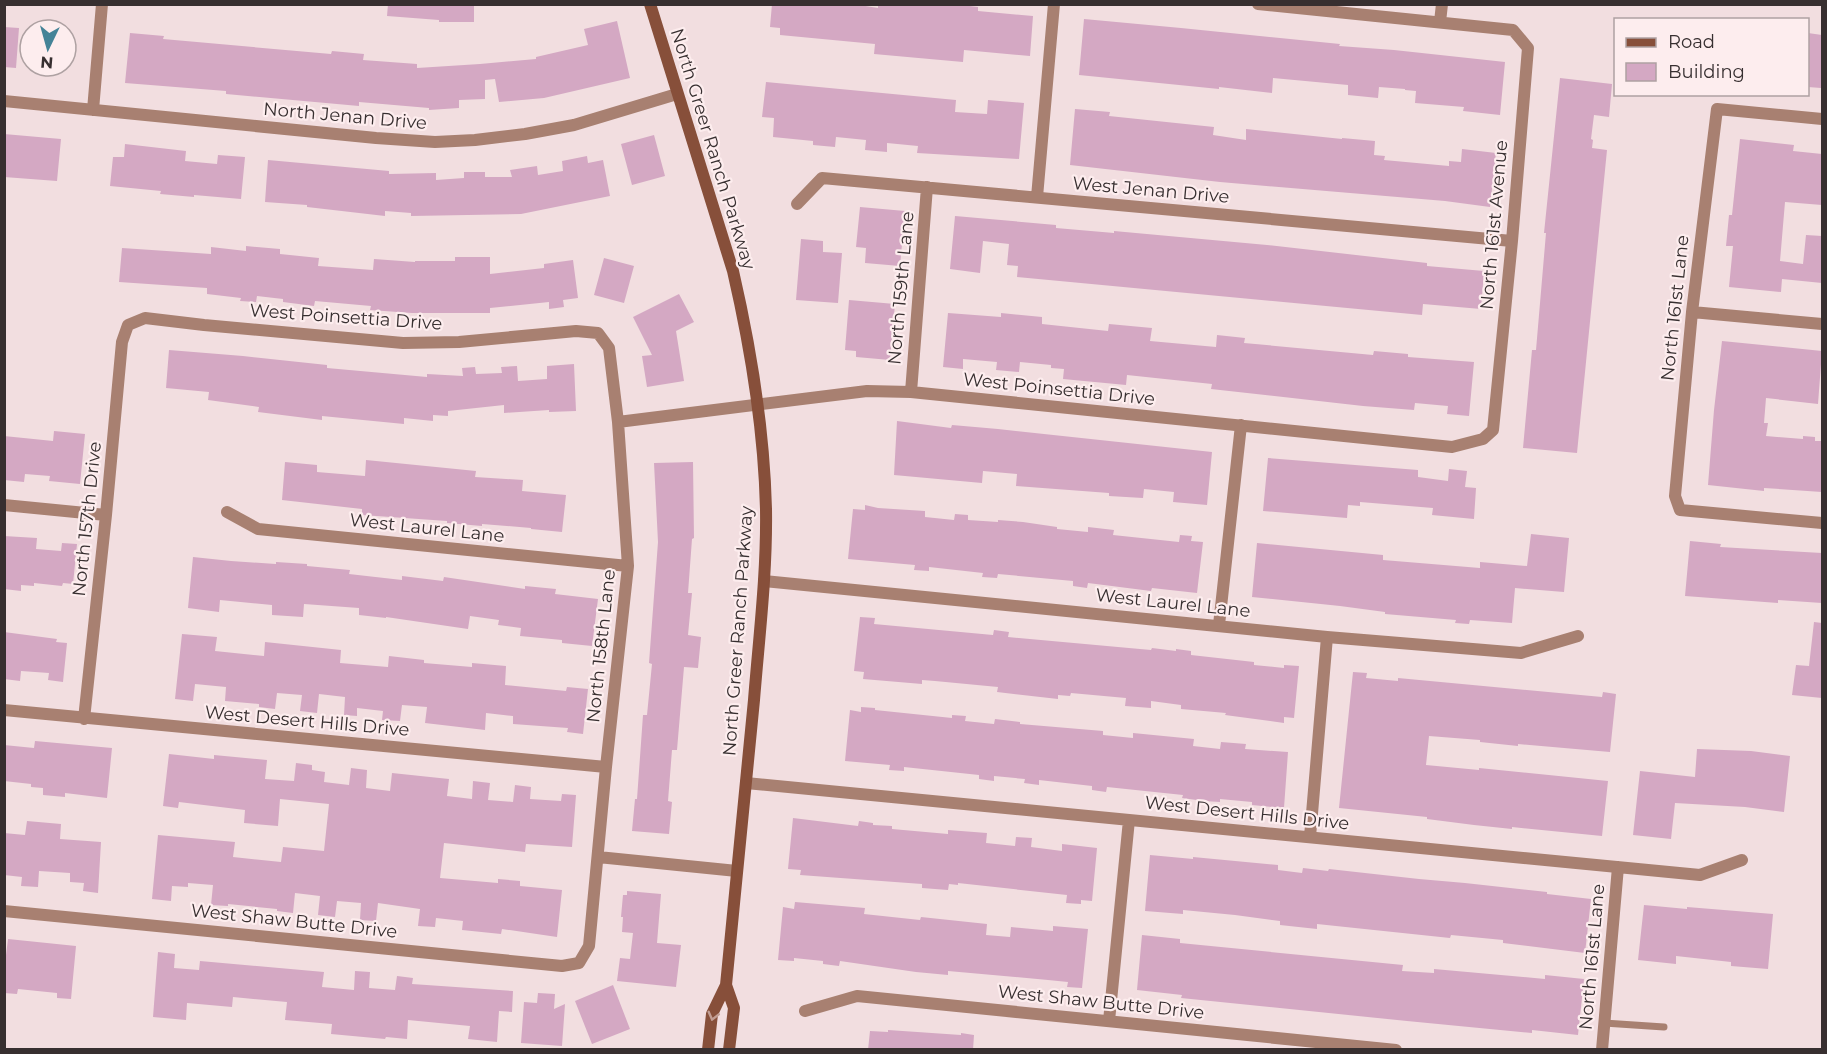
<svg xmlns="http://www.w3.org/2000/svg" width="1827" height="1054" viewBox="0 0 1827 1054" font-family="Montserrat,sans-serif">
  <rect width="100%" height="100%" fill="#f2dee0"/>
  <path fill="#d4a8c3" d="M388,4H474V22H439V20L387,16Z
    M772,4H853L878,8V4H953L978,7V11L1033,16L1030,56L964,50L963,62L874,54L875,44L780,35V28L770,27Z
    M1084,19L1181,28L1340,44L1339,46L1394,50L1505,62L1500,115L1463,111L1464,107L1415,103L1416,91L1405,90V89L1379,87L1378,98L1348,95V85L1273,78L1272,93L1219,87V89L1079,75Z
    M617,21L630,78L544,98L499,102L495,79L485,80V99L459,100V108L429,110V108L359,102V106L226,94V91L125,83L130,33L164,36L163,39L331,54L332,51L364,54L363,60L417,64V68L480,64L536,59V57L588,45L584,29Z
    M4,27L19,28L16,68L4,67Z
    M1808,33L1822,35L1821,88L1808,87Z
    M1560,78L1612,84L1609,117L1594,115L1591,139L1593,140L1592,148L1607,150L1577,453L1523,448L1532,350H1536L1546,233H1544Z
    M766,82L956,100L955,112L987,114L988,100L1024,103L1019,159L917,153L918,146L887,143V152L865,150L866,140L836,137L835,147L813,145V141L773,137L774,118L762,117Z
    M1075,109L1110,112L1109,116L1214,127L1213,135L1246,140V129L1342,139V138L1375,141L1374,155L1385,156L1384,160L1449,166V161L1461,162L1462,149L1496,153L1490,207L1445,201L1220,182L1070,165Z
    M4,134L61,139L57,181L4,177Z
    M654,135L665,176L632,185L621,144Z
    M1740,139L1794,145L1793,151L1822,154V205L1785,202L1780,261L1803,264L1806,235L1822,236V283L1782,279L1781,292L1729,287L1733,246H1726L1729,215H1732Z
    M125,144L186,151L185,161L217,164L218,155L245,157L241,199L194,195V197L160,194L161,191L110,186L113,157H124Z
    M587,156L588,163L603,160L610,196L521,214L411,216V213L385,211V216L307,207V205L265,202L268,160L389,171V174L436,173V180L464,178V172H485V177H512L510,170L537,166L538,175L563,171L562,161Z
    M860,207L905,211L900,266L865,263L866,248L856,247Z
    M955,216L1056,225V228L1114,233V231L1267,245L1427,263V266L1484,271L1481,309L1423,304L1422,315L1017,277L1018,266L1007,265L1009,244L983,241L980,273L950,269Z
    M801,239L823,241V252L842,253L838,303L796,300Z
    M246,246L280,249V254L319,258L318,266L373,270L374,259L415,262V261H455V257H490V274L544,268V264L573,260L578,298L563,300L564,307L549,309V302L490,308V313H412L370,310L371,306L315,301L314,306L283,302V299L257,296L256,302L240,301L241,298L207,294V288L119,282L122,248L211,254V247L246,251Z
    M604,258L634,266L624,303L594,295Z
    M679,294L694,322L676,331L684,381L647,387L642,356L652,355L633,317Z
    M849,300L895,304L890,360L856,357V351L845,350Z
    M948,313L1001,317V313L1042,317V324L1108,331L1109,324L1152,328L1150,341L1216,347L1217,335L1245,338L1244,343L1373,355L1374,351L1408,354V357L1474,362L1469,416L1447,414L1448,406L1415,403L1414,410L1363,406L1211,389L1212,384L1127,375L1126,385L1063,379L1064,369L1051,368V365L1020,362L1019,372L996,370L997,362L963,359V369L943,367Z
    M1722,341L1822,351L1818,404L1766,398L1764,423H1768L1766,436L1803,439V436L1815,437V441H1822V492L1764,488V491L1708,485L1714,410Z
    M169,350L243,356L327,365V368L427,377V374L463,376L462,368L475,367L476,374L502,373L501,367L517,366L518,381L547,379V366L574,364L576,411L549,412V410L504,413V405L448,411V416L433,415V421L404,418V424L322,416V420L258,412L259,407L208,400L209,392L166,388Z
    M897,421L951,428L952,425L998,429L1212,452L1207,505L1173,502L1174,492L1144,489L1143,498L1109,496V493L1016,486L1017,474L983,471L982,483L894,475Z
    M54,431L85,434L80,484L49,481L50,476L25,474L24,482L4,480V436L53,441Z
    M1268,458L1418,470V477L1448,481L1449,469L1467,471L1465,487L1476,488L1474,519L1432,515L1433,508L1360,502V506L1348,505L1347,518L1263,511Z
    M366,460L476,471L475,477L523,480L522,491L566,495L562,532L531,529V528L482,524V526L447,523V521L362,515V509L282,500L285,462L317,465V472L365,476Z
    M693,462L694,538L692,539L688,593H692L688,635L701,637L698,668L684,667L677,750H672L668,801L672,802L669,834L632,831L635,799H637L643,715H647L652,664L649,663L658,542L654,463Z
    M865,505L878,508L925,511V517L954,520L955,514L968,515V520L998,522V520L1023,522L1057,527V529L1088,532V527L1114,530L1113,535L1179,542L1180,535L1192,536L1191,541L1203,542L1197,593L1152,588L1151,591L1088,583L1087,588L1073,586V581L998,574L997,578L982,577L983,573L929,567V571L914,570L915,565L848,559L853,509L865,510Z
    M1531,534L1569,538L1564,592L1515,588L1512,623L1470,620L1469,624L1455,623L1456,620L1385,614V612L1340,606L1252,597L1257,543L1383,555V560L1480,568V562L1527,566Z
    M4,536L37,538L36,549L61,551L62,543L77,544L73,584L63,583L62,586L34,583V586L21,585V591L4,589Z
    M1690,541L1721,544L1720,547L1822,553V603L1778,600V603L1685,596Z
    M193,557L231,561L276,564V562L307,564V566L350,570L349,574L402,580V576L443,581L444,577L525,589V586L556,589L555,594L598,599L592,646L562,643V640L520,636L521,628L498,625L499,620L470,616L468,629L386,617V618L359,615V608L304,604L303,617L272,615V605L220,600L219,612L188,608Z
    M860,617L875,618L874,624L993,635L994,630L1009,632L1008,637L1151,650L1152,648L1176,651V649L1191,651V655L1254,662V665L1284,668V665L1299,666L1294,718L1284,717V723L1225,715L1226,713L1181,709V705L1151,701V708L1125,706L1126,698L1071,693L1070,696L1058,695V699L997,692L998,687L935,681L922,680V684L863,679L864,672L854,671Z
    M1814,622L1822,623V698L1792,695L1796,665L1809,666Z
    M4,632L57,639L56,642L67,643L63,682L48,680L49,673L21,671L20,681L4,679Z
    M182,634L217,637L215,651L264,656L265,642L341,650L340,663L388,667L389,656L424,660V663L472,667V663L506,666L505,685L566,691L567,687L588,689L583,734L567,732L568,728L513,724V716L486,713L485,730L425,723L427,707L402,705L400,721L382,720L383,711L357,708V716L344,715L345,697L319,694L317,713L300,711L302,695L277,693L275,709L259,707V704L225,701L226,687L195,684L193,701L175,699Z
    M1353,672L1367,673L1366,678L1398,681V678L1602,697L1603,692L1616,694L1610,752L1518,744V746L1480,742V740L1429,736L1426,765L1479,770V768L1608,781L1602,836L1512,827V829L1474,825L1427,819V817L1339,808Z
    M861,707L875,708V710L952,718V715L966,716L965,721L994,724L995,719L1020,722V724L1103,731V735L1133,738V733L1194,739L1193,746L1220,749L1221,742L1246,744L1245,749L1288,752L1284,808L1252,805V802L1220,799V802L1204,801L1182,798L1183,795L1107,787L1106,792L1092,790V786L1039,780V785L1024,783L1025,779L994,776V781L979,779V775L904,767V771L889,770L890,765L845,761L850,710L861,712Z
    M35,741L112,748L107,798L65,793V797L43,795V788L31,787V784L4,781V745L34,748Z
    M1697,749L1751,751L1790,756L1784,812L1745,807L1675,803L1671,839L1633,835L1640,771L1695,777Z
    M169,754L214,759V755L267,760L265,779L294,781L296,763L312,765V770L325,772L324,782L349,785L351,768L367,770L366,788L390,791L392,773L449,779L447,796L472,799L473,781L490,783L488,800L513,802L515,785L531,787L530,799L561,801L562,794L576,795L572,847L526,844L525,852L444,843L440,878L498,883V879L520,881V886L562,890L557,937L502,929L501,934L462,930L463,921L436,918L435,927L418,926L420,909L378,903L376,921L360,920L361,903L337,901L335,917L318,915L320,896L295,893L293,913L277,911V909L228,904V906L211,905L213,885L188,883V887L172,886L171,901L152,899L158,835L235,842L233,857L281,862L283,847L324,851L329,804L280,799L278,826L244,823L245,810L179,802L178,808L163,806Z
    M793,818L858,826L859,821L873,823V825L892,826V829L948,834V830L987,833L986,843L1015,846L1016,837L1032,838L1031,847L1062,851V844L1097,848L1092,901L1081,900V904L1066,903L1067,895L958,883V885L949,884L948,890L922,888V884L800,875L801,870L788,869Z
    M27,821L61,824L60,839L101,842L98,893L83,891L84,883L70,882V873L39,871L38,887L21,886L22,877L4,875V833L25,835Z
    M1150,855L1193,859V857L1278,865V870L1302,873L1303,868L1328,871L1329,869L1419,879L1465,883L1547,892V894L1591,899L1585,953L1503,943V940L1451,935L1450,938L1317,924V929L1280,925V921L1235,915L1183,910V914L1145,911Z
    M627,891L661,894L657,943L681,945L676,987L617,981L620,958L630,959L633,933L622,932L623,917H621L623,895H627Z
    M795,902L865,908L864,914L920,920L921,917L987,924L986,935L1010,937L1011,927L1053,931V926L1088,929L1082,988L1067,987L1068,982L1048,980L948,971V975L916,972L840,961L839,966L823,964V961L794,958V961L778,960L783,907L794,909Z
    M1644,905L1687,909V907L1773,914L1768,969L1731,966V962L1676,956V964L1638,960Z
    M1142,935L1180,939V943L1403,965L1402,971L1434,973V969L1545,979V975L1584,979L1578,1035L1532,1030V1033L1407,1021L1181,998L1182,995L1137,990Z
    M8,939L76,946L71,999L57,998V993L18,989L17,994L4,993V971Z
    M158,952L175,954L174,968L199,970L200,961L324,972L322,987L354,990L355,971L370,972L369,988L395,990L397,976L413,978L412,984L513,991L512,1012L499,1011L497,1042L468,1039L470,1026L408,1020L407,1039L386,1037L385,1039L331,1034L332,1024L285,1020L287,1002L233,997L232,1007L187,1003L186,1020L153,1017Z
    M613,985L630,1029L592,1044L575,1001Z
    M538,993L555,994L554,1009L565,1004L562,1046L521,1043L524,1002L537,1003Z
    M888,1030L961,1035V1033L974,1035L973,1050H868L870,1031L888,1032Z"/>
  <g fill="none" stroke-linecap="round" stroke-linejoin="round">
    <path stroke="#a88071" stroke-width="7" d="M1604,1023L1664,1027"/>
    <path stroke="#a88071" stroke-width="12" d="M1440,22L1442,4
      M4,101L376,138L435,142L475,140L525,134L574,125L677,94
      M93,110L102,4
      M1822,119L1717,109L1692,312L1675,496L1680,510L1822,523
      M1037,197L1054,4
      M797,204L822,178L1512,241
      M1692,312L1822,324
      M911,392L927,187
      M618,422L867,391L911,392L1452,447L1483,439L1493,430L1512,241L1528,48L1513,30L1258,4
      M4,505L106,515
      M227,512L258,529L628,566
      M764,581L1327,637L1521,653L1578,636
      M1219,625L1241,425
      M4,710L606,767
      M746,783L1700,875L1742,860
      M1310,837L1327,637
      M598,857L737,871
      M4,911L562,966L579,963L589,946L606,767L628,566L618,422L609,348L598,333L576,331L459,342L403,343L204,325L145,318L128,325L122,342L106,515L84,719
      M805,1011L857,996L1396,1050
      M1109,1021L1129,820
      M1602,1050L1618,867"/>
    <path stroke="#874f3a" stroke-width="12" d="M650,4L733,271C751,349 764,429 766,509C767,573 759,637 754,700C745,795 735,890 726,985L712,1014L708,1050
      M726,985L734,1008L729,1050"/>
  </g>
  <defs><path id="oneway-chevron" d="M-2-3.5L2.5 0L-2 3.5" fill="none" stroke-width="1.6" stroke-linecap="round" stroke-linejoin="round" transform="scale(1.5)"/></defs>
  <use stroke="#c29e94" href="#oneway-chevron" transform="translate(713 1016) rotate(104)"/>
  <g text-anchor="middle" dominant-baseline="central" stroke-width="4.5" stroke-linejoin="round" paint-order="stroke">
    <g font-size="18" fill="#372f30" stroke="#fdedee">
      <text transform="translate(345 116) rotate(5)">North Jenan Drive</text>
      <text transform="translate(713 149) rotate(73)">North Greer Ranch Parkway</text>
      <text transform="translate(1151 190) rotate(5)">West Jenan Drive</text>
      <text transform="translate(1494 225) rotate(-85)">North 161st Avenue</text>
      <text transform="translate(901 288) rotate(-85)">North 159th Lane</text>
      <text transform="translate(1675 308) rotate(-84)">North 161st Lane</text>
      <text transform="translate(346 317) rotate(4)">West Poinsettia Drive</text>
      <text transform="translate(1059 389) rotate(6)">West Poinsettia Drive</text>
      <text transform="translate(87 519) rotate(-84)">North 157th Drive</text>
      <text transform="translate(427 528) rotate(6)">West Laurel Lane</text>
      <text transform="translate(1173 603) rotate(6)">West Laurel Lane</text>
      <text transform="translate(738 631) rotate(-86)">North Greer Ranch Parkway</text>
      <text transform="translate(601 646) rotate(-84)">North 158th Lane</text>
      <text transform="translate(307 721) rotate(5)">West Desert Hills Drive</text>
      <text transform="translate(1247 813) rotate(6)">West Desert Hills Drive</text>
      <text transform="translate(294 921) rotate(6)">West Shaw Butte Drive</text>
      <text transform="translate(1592 957) rotate(-85)">North 161st Lane</text>
      <text transform="translate(1101 1002) rotate(6)">West Shaw Butte Drive</text>
    </g>
  </g>
  <rect width="1827" height="1054" fill="none" stroke="#372f30" stroke-width="12"/>
  <rect x="1614" y="18" width="195" height="78" fill="#fdedee" stroke="#aea1a2" stroke-width="1.5"/>
  <rect x="1626" y="38" width="30" height="9" fill="#874f3a" stroke="#aea1a2" stroke-width="1.5"/>
  <text x="1668" y="48" font-size="18" fill="#372f30">Road</text>
  <rect x="1626" y="63" width="30" height="18" fill="#d4a8c3" stroke="#aea1a2" stroke-width="1.5"/>
  <text x="1668" y="78" font-size="18" fill="#372f30">Building</text>
  <g transform="translate(48 48) rotate(185)"><circle r="28" fill="#fdedee" stroke="#aea1a2" stroke-width="1.5"/>
  <path d="M0-4.5L10 22L0 15L-10 22Z" fill="#448397"/>
  <text y="-9" font-size="16" font-weight="bold" text-anchor="middle" fill="#372f30">N</text>
  </g>
</svg>
